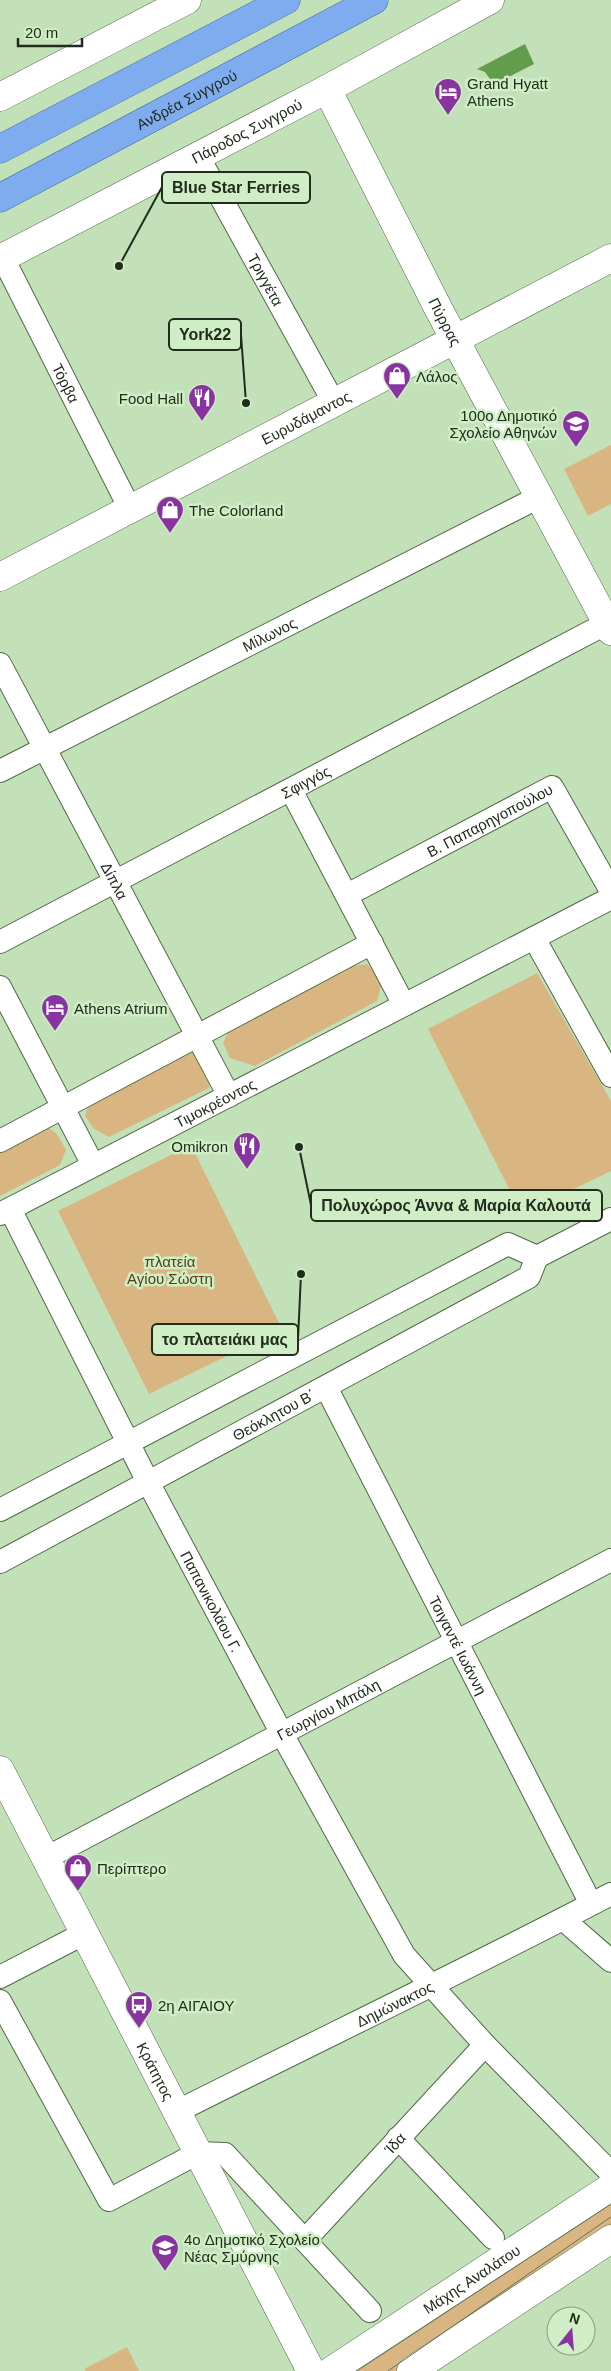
<svg xmlns="http://www.w3.org/2000/svg" width="611" height="2371" viewBox="0 0 611 2371" font-family="Arial,sans-serif">
  <rect width="100%" height="100%" fill="#c2e1b8"/>
  <path fill="#d9b681" d="M611,445V504L588,516L564,469Z
    M367,964L382,982L377,1001L255,1066L230,1058L223,1043L231,1027L347,967Z
    M537,973L611,1101V1171L522,1214L428,1029Z
    M190,1052L204,1058L213,1071L209,1088L109,1137L94,1129L85,1116L90,1101Z
    M45,1125L57,1134L66,1150L60,1165L0,1196V1148Z
    M191,1145L282,1329L149,1394L58,1211Z
    M611,2195V2226L398,2371H356Z
    M127,2347L139,2371H86L84,2369Z"/>
  <path fill="#629d4b" d="M525,44L534,64L487,88L490,79L485,72L477,69Z"/>
  <g fill="none" stroke-linecap="round" stroke-linejoin="round">
    <defs>
      <g id="minor">
        <path id="s1" d="M198,156L334,403"/>
        <path id="s2" d="M3,258L130,509"/>
        <path id="s3" d="M0,664L229,1096"/>
        <path id="s4" d="M0,771L539,497"/>
        <path d="M291,790L404,1005"/>
        <path id="s5" d="M347,895L552,787L611,891"/>
        <path d="M534,938L611,1076"/>
        <path id="s6" d="M0,942L611,621"/>
        <path d="M0,987L93,1165"/>
        <path d="M0,1141L372,943"/>
        <path id="s7" d="M10,1209L148,1482L282,1734L404,1955L485,2045L611,2173"/>
        <path id="s8" d="M0,1214L611,898"/>
        <path id="s9" d="M326,1387L591,1904"/>
        <path d="M0,1510L508,1244L537,1257"/>
        <path id="s10" d="M0,1562L529,1277L537,1257L611,1219"/>
        <path id="s11" d="M46,1858L611,1560"/>
        <path d="M564,1920L611,1961"/>
        <path d="M0,1977L85,1933"/>
        <path d="M0,2001L109,2200L198,2153L225,2154L370,2311"/>
        <path id="s12" d="M176,2112C321,2039 468,1969 611,1894"/>
        <path d="M398,2138L493,2238"/>
        <path id="s13" d="M305,2240L485,2045"/>
      </g>
      <g id="tertiary">
        <path id="s14" d="M327,89L438,308L611,631"/>
        <path d="M0,97L187,0"/>
        <path id="s15" d="M0,259L327,89L490,0"/>
        <path id="s16" d="M0,577L611,258"/>
        <path id="s17" d="M0,1770L311,2371"/>
      </g>
      <g id="secondary">
        <path id="s18" d="M331,2371L611,2187"/>
        <path d="M411,2371L611,2239"/>
      </g>
      <g id="trunk">
        <path d="M0,149L286,0"/>
        <path id="s19" d="M0,198L374,0"/>
      </g>
    </defs>
    <use href="#minor" stroke="#506a46" stroke-width="24"/>
    <use href="#tertiary" stroke="#506a46" stroke-width="29"/>
    <use href="#secondary" stroke="#506a46" stroke-width="29"/>
    <use href="#trunk" stroke="#4872a3" stroke-width="29"/>
    <use href="#minor" stroke="#fff" stroke-width="22"/>
    <use href="#tertiary" stroke="#fff" stroke-width="28"/>
    <use href="#secondary" stroke="#fff" stroke-width="28"/>
    <use href="#trunk" stroke="#7eacef" stroke-width="28"/>
    <path stroke="#60735a" stroke-width="1" d="M356,2371L611,2204
      M388,2371L611,2217"/>
  </g>
  <defs>
    <symbol id="hotel-pin" viewBox="-11 -11 22 30"><path d="M0 17L-7.5 6A9.5 9.5 0 1 1 7.5 6Z" fill="#8933a1" stroke="#cfeec5"/><path d="M-6-4.5h1.5V1H6V5H4.5V3h-9V5H-6ZM-4 0a1.8 1.8 0 1 1 3.6 0ZM.5 0V-2.5h3Q6-2.5 6 0Z" fill="#fff"/></symbol>
    <symbol id="shop-pin" viewBox="-11 -11 22 30"><path d="M0 17L-7.5 6A9.5 9.5 0 1 1 7.5 6Z" fill="#8933a1" stroke="#cfeec5"/><path d="M-5-2.5h2.3a2.7 3.5 0 0 1 5.4 0H5L5.5 6h-11ZM-1.5-2.5h3a1.5 2.3 0 0 0-3 0Z" fill="#fff"/></symbol>
    <symbol id="restaurant-pin" viewBox="-11 -11 22 30"><path d="M0 17L-7.5 6A9.5 9.5 0 1 1 7.5 6Z" fill="#8933a1" stroke="#cfeec5"/><path d="M-5-6h1v4h1v-4h1v4h1v-4h1v5L-1.5 .5V6h-2V.5L-5-1ZM5-6V6H3V1.5H1.5Q1.5-4 5-6Z" fill="#fff"/></symbol>
    <symbol id="school-pin" viewBox="-11 -11 22 30"><path d="M0 17L-7.5 6A9.5 9.5 0 1 1 7.5 6Z" fill="#8933a1" stroke="#cfeec5"/><path d="M0-5L7-2L0 1L-7-2ZM-4 1L0 2.5L4 1V4Q0 6-4 4Z" fill="#fff"/></symbol>
    <symbol id="bus-pin" viewBox="-11 -11 22 30"><path d="M0 17L-7.5 6A9.5 9.5 0 1 1 7.5 6Z" fill="#8933a1" stroke="#cfeec5"/><path d="M-5-6H5V4H4V6H2V4H-2V6H-4V4H-5ZM-3.5-4V0h7V-4ZM-3.5 1.2v1.5H-2V1.2ZM2 1.2v1.5H3.5V1.2Z" fill="#fff"/></symbol>
  </defs>
  <g fill-rule="evenodd">
    <use href="#hotel-pin" x="432" y="76" width="32" height="43"/>
    <use href="#shop-pin" x="381" y="360" width="32" height="43"/>
    <use href="#restaurant-pin" x="186" y="382" width="32" height="43"/>
    <use href="#school-pin" x="560" y="408" width="32" height="43"/>
    <use href="#shop-pin" x="154" y="494" width="32" height="43"/>
    <use href="#hotel-pin" x="39" y="992" width="32" height="43"/>
    <use href="#restaurant-pin" x="231" y="1130" width="32" height="43"/>
    <use href="#shop-pin" x="62" y="1852" width="32" height="43"/>
    <use href="#bus-pin" x="123" y="1989" width="32" height="43"/>
    <use href="#school-pin" x="149" y="2232" width="32" height="43"/>
  </g>
  <g text-anchor="middle" dominant-baseline="central" stroke-width="5" stroke-linejoin="round" paint-order="stroke">
    <g font-size="15" fill="#212c1d" stroke="#cfeec5" text-anchor="start">
      <text x="467" y="83">Grand Hyatt<tspan x="467" dy="17">Athens</tspan></text>
      <text x="416" y="376">Λάλος</text>
      <text x="183" y="398" text-anchor="end">Food Hall</text>
      <text x="557" y="415" text-anchor="end">100ο Δημοτικό<tspan x="557" dy="17">Σχολείο Αθηνών</tspan></text>
      <text x="189" y="510">The Colorland</text>
      <text x="74" y="1008">Athens Atrium</text>
      <text x="228" y="1146" text-anchor="end">Omikron</text>
      <text x="97" y="1868">Περίπτερο</text>
      <text x="158" y="2005">2η ΑΙΓΑΙΟΥ</text>
      <text x="184" y="2239">4o Δημοτικό Σχολείο<tspan x="184" dy="17">Νέας Σμύρνης</tspan></text>
    </g>
    <g font-size="15" fill="#212c1d" stroke="#cfeec5">
      <text stroke="none"><textPath href="#s19" startOffset="211">Ανδρέα Συγγρού</textPath></text>
      <text stroke="none"><textPath href="#s15" startOffset="278">Πάροδος Συγγρού</textPath></text>
      <text stroke="none"><textPath href="#s1" startOffset="141">Τριγγέτα</textPath></text>
      <text stroke="none"><textPath href="#s14" startOffset="261">Πύρρας</textPath></text>
      <text stroke="none"><textPath href="#s2" startOffset="140">Τόρβα</textPath></text>
      <text stroke="none"><textPath href="#s16" startOffset="345">Ευρυδάμαντος</textPath></text>
      <text stroke="none"><textPath href="#s4" startOffset="302">Μίλωνος</textPath></text>
      <text stroke="none"><textPath href="#s6" startOffset="345">Σφιγγός</textPath></text>
      <text stroke="none"><textPath href="#s5" startOffset="161">Β. Παπαρηγοπούλου</textPath></text>
      <text stroke="none"><textPath href="#s3" startOffset="245">Δίπλα</textPath></text>
      <text stroke="none"><textPath href="#s8" startOffset="242">Τιμοκρέοντος</textPath></text>
      <text stroke="none"><textPath href="#s10" startOffset="311">Θεόκλητου Β΄</textPath></text>
      <text stroke="none"><textPath href="#s7" startOffset="441">Παπανικολάου Γ.</textPath></text>
      <text stroke="none"><textPath href="#s9" startOffset="290">Τσιγαντέ Ιωάννη</textPath></text>
      <text stroke="none"><textPath href="#s11" startOffset="319">Γεωργίου Μπάλη</textPath></text>
      <text stroke="none"><textPath href="#s12" startOffset="244">Δημώνακτος</textPath></text>
      <text stroke="none"><textPath href="#s17" startOffset="339">Κράτητος</textPath></text>
      <text stroke="none"><textPath href="#s13" startOffset="132">Ίδα</textPath></text>
      <text stroke="none"><textPath href="#s18" startOffset="168">Μάχης Αναλάτου</textPath></text>
    </g>
    <g font-size="15" fill="#563e17" stroke="#cfeec5">
      <text x="170" y="1261">πλατεία<tspan x="170" dy="17">Αγίου Σώστη</tspan></text>
    </g>
  </g>
  <path fill="none" stroke="#212c1d" stroke-width="2" d="M119 266L162 187M246 403L241 335M299 1147L311 1205M301 1274L298 1339"/>
  <g fill="#212c1d" stroke="#cfeec5" stroke-width="2">
    <circle cx="119" cy="266" r="5"/>
    <circle cx="246" cy="403" r="5"/>
    <circle cx="299" cy="1147" r="5"/>
    <circle cx="301" cy="1274" r="5"/>
  </g>
  <g fill="#cfeec5" stroke="#212c1d" stroke-width="2">
    <rect x="162" y="172" width="148" height="31" rx="5"/>
    <rect x="169" y="319" width="72" height="31" rx="5"/>
    <rect x="311" y="1190" width="291" height="31" rx="5"/>
    <rect x="152" y="1324" width="146" height="31" rx="5"/>
  </g>
  <g font-size="16" text-anchor="middle" font-weight="bold" fill="#212c1d">
    <text x="236" y="193">Blue Star Ferries</text>
    <text x="205" y="340">York22</text>
    <text x="456" y="1211">Πολυχώρος Άννα &amp; Μαρία Καλουτά</text>
    <text x="225" y="1345">το πλατειάκι μας</text>
  </g>
  <g transform="translate(571 2331) rotate(17)"><circle r="24" fill="#cfeec5" stroke="#89a082"/>
  <path d="M0-4L9 19L0 12L-9 19Z" fill="#8933a1"/>
  <text y="-8" font-size="14" font-weight="bold" text-anchor="middle" fill="#212c1d">N</text>
  </g>
  <path d="M18 38v8h64v-8" fill="none" stroke="#212c1d" stroke-width="2.5"/>
  <text x="25" y="38" font-size="15" fill="#212c1d" stroke="#cfeec5" stroke-width="4" paint-order="stroke">20 m</text>
</svg>
